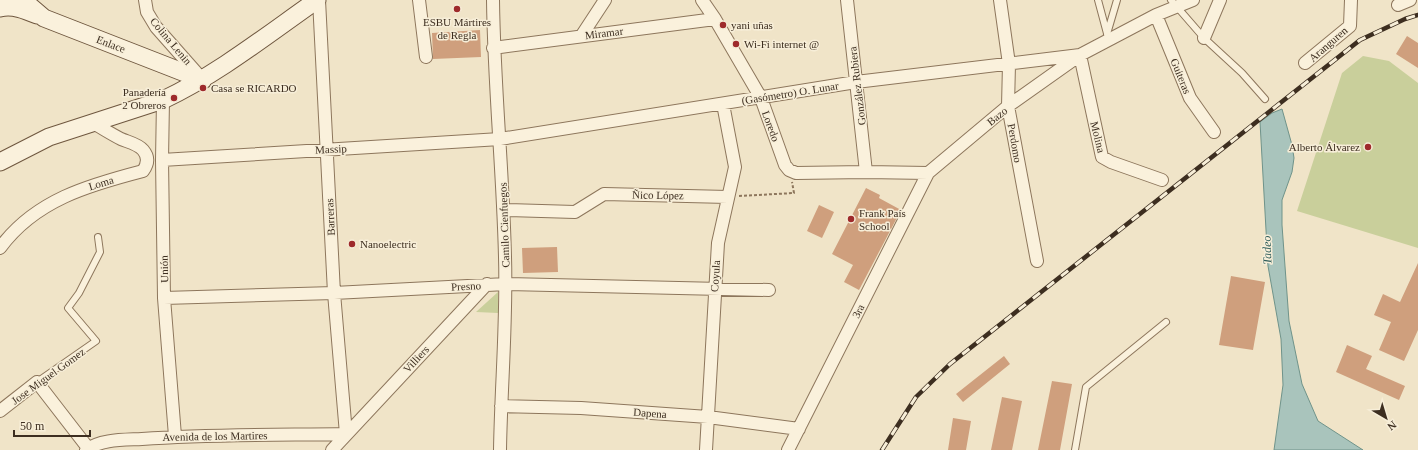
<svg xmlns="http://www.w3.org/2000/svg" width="1418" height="450" viewBox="0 0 1418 450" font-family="'Times New Roman',serif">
  <rect width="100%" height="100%" fill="#f0e4c8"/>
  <path fill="#c9cf9b" d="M1363,56L1389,61L1418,83V248L1297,211L1342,73Z
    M498,292V313L476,312Z"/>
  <path fill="#a9c4bc" stroke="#6f938a" d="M1282,109L1292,145L1294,158L1292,172L1282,200V225L1289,321L1302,384L1318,421L1363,450H1274L1283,385L1281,339L1268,266L1260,122L1272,113Z"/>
  <path fill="#cf9f7d" d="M480,30L481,57L433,59L432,33Z
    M1407,36L1418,43V68L1396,54Z
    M866,188L880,195L879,198L901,210L859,290L844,282L853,265L832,254Z
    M819,205L834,212L822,238L807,231Z
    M557,247L558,272L523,273L522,248Z
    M1418,263V330L1404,361L1379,350L1391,322L1374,315L1383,294L1400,302Z
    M1231,276L1265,282L1253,350L1219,345Z
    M1347,345L1372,356L1366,369L1405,386L1399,400L1336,372Z
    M1004,356L1010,364L963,402L956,394Z
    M1052,381L1072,384L1060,450H1038Z
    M1002,397L1022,401L1012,450H991Z
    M953,418L971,421L966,450H948Z"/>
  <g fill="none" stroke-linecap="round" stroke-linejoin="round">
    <defs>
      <path id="lane" d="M1098,0L1109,41
        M1171,0L1204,38L1242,73L1265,99
        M1107,34L1117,0
        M37,382L96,341L68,308L79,293L100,252L98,237
        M1075,450L1086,387L1166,322"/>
      <path id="street" d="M145,0L147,12L156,27L202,79
        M319,0L334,293L346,434
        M419,0L426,57
        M493,0C494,86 503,171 505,257C507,321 501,386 500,450
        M702,0L715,19L761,98L785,165L789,170L796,173L866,172L928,173L1008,106L1080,55L1156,15L1193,0
        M847,0L866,172
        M1000,0L1009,64L1008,106L1037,261
        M1398,5L1410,0
        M1156,15L1190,98L1214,132
        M582,35L605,0
        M1204,38L1220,0
        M493,48L715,19
        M1305,63L1350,26L1351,0
        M163,100L162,160L164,298L175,436
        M162,160L500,139L856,82L1080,55L1102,157L1111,162L1162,180
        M504,210L575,212L604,194L728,197
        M0,248C35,200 89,185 143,171C148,164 149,157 143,150C138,144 128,142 121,139C111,134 102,128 93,123
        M164,298L334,293L506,284L769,290
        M501,406L581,408L708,417L799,429
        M0,411L37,382L88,448
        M86,450C101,439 124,440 142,439C210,434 278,435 346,434
        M332,450L487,284
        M706,450L718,243L735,167L723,104
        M788,450L928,173"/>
      <path id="secondary" d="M23,0L44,18L203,80
        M0,8C13,5 25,10 37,15
        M0,162L49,137L163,100C218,74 267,35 317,0"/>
    </defs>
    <use href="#lane" stroke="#8d765c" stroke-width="8"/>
    <use href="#street" stroke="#8d765c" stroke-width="14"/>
    <use href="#secondary" stroke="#6f573f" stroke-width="19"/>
    <path stroke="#8d765c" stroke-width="2" stroke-dasharray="3 2" stroke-linecap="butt" d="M739,196L794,193L792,182"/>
    <use href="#lane" stroke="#faf1dc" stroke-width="6"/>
    <use href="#street" stroke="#faf1dc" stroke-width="12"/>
    <use href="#secondary" stroke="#faf1dc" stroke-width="17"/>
    <defs>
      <path id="rail" d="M882,450L916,397L950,364L1360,40L1405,19L1418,15"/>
    </defs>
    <use href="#rail" stroke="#3d2e20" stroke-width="4.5"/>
    <use href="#rail" stroke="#f7eed8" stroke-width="3" stroke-dasharray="9" stroke-linecap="butt"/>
  </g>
  <g fill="#9e2a2b" stroke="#f7eed8" stroke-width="1.5">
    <circle cx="457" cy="9" r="4"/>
    <circle cx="723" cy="25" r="4"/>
    <circle cx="736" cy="44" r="4"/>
    <circle cx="203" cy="88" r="4"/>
    <circle cx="174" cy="98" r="4"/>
    <circle cx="1368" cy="147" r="4"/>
    <circle cx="851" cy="219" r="4"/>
    <circle cx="352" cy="244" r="4"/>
  </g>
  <g text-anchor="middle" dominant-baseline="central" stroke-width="3" stroke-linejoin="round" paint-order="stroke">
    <g font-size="11" fill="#3d2e20" stroke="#f7eed8" text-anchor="start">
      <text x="457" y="22" text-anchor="middle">ESBU Mártires<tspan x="457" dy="13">de Regla</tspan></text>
      <text x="731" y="25">yani uñas</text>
      <text x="744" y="44">Wi-Fi internet @</text>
      <text x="211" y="88">Casa se RICARDO</text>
      <text x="166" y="92" text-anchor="end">Panadería<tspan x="166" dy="13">2 Obreros</tspan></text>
      <text x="1360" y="147" text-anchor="end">Alberto Álvarez</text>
      <text x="859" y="213">Frank País<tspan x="859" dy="13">School</tspan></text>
      <text x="360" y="244">Nanoelectric</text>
    </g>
    <g font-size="11" fill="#3d2e20" stroke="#f7eed8">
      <text transform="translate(604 33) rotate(-7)">Miramar</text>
      <text transform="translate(171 41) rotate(50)">Colina Lenin</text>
      <text transform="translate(111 44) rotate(21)">Enlace</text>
      <text transform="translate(1328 44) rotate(-41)">Aranguren</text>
      <text transform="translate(1181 76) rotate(68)">Guiteras</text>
      <text transform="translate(857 86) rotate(-97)">González Rubiera</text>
      <text transform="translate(790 93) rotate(-9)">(Gasómetro) O. Lunar</text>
      <text transform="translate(997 116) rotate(-39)">Bazo</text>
      <text transform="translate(771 126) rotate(70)">Loredo</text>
      <text transform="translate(1098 137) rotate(76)">Molina</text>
      <text transform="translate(1015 143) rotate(80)">Perdomo</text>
      <text transform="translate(331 149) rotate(-3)">Massip</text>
      <text transform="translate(101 183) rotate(-17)">Loma</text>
      <text transform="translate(658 195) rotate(1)">Ñico López</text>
      <text transform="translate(330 217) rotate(-93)">Barreras</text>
      <text transform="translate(504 225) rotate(-92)">Camilo Cienfuegos</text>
      <text transform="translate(164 269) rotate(-91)">Unión</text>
      <text transform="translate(715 276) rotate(-86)">Coyula</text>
      <text transform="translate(466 286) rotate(-3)">Presno</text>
      <text transform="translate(858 311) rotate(-63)">3ra</text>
      <text transform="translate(416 359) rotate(-47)">Villiers</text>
      <text transform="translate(48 376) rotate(-36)">Jose Miguel Gomez</text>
      <text transform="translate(650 413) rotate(4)">Dapena</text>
      <text transform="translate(215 436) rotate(-1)">Avenida de los Martires</text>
    </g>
    <g font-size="12" font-style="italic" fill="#2f5d5a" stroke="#f7eed8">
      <text transform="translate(1267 250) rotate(-92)">Tadeo</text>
    </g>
  </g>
  <g transform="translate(1386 418) rotate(142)" stroke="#f7eed8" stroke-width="3" paint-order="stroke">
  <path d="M0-3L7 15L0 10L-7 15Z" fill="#3d2e20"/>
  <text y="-6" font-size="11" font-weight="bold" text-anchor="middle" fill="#3d2e20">N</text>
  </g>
  <path d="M14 430v6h76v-6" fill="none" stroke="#3d2e20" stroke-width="2"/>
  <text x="20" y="430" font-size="12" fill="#3d2e20" stroke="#f7eed8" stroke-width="3" paint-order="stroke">50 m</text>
</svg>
